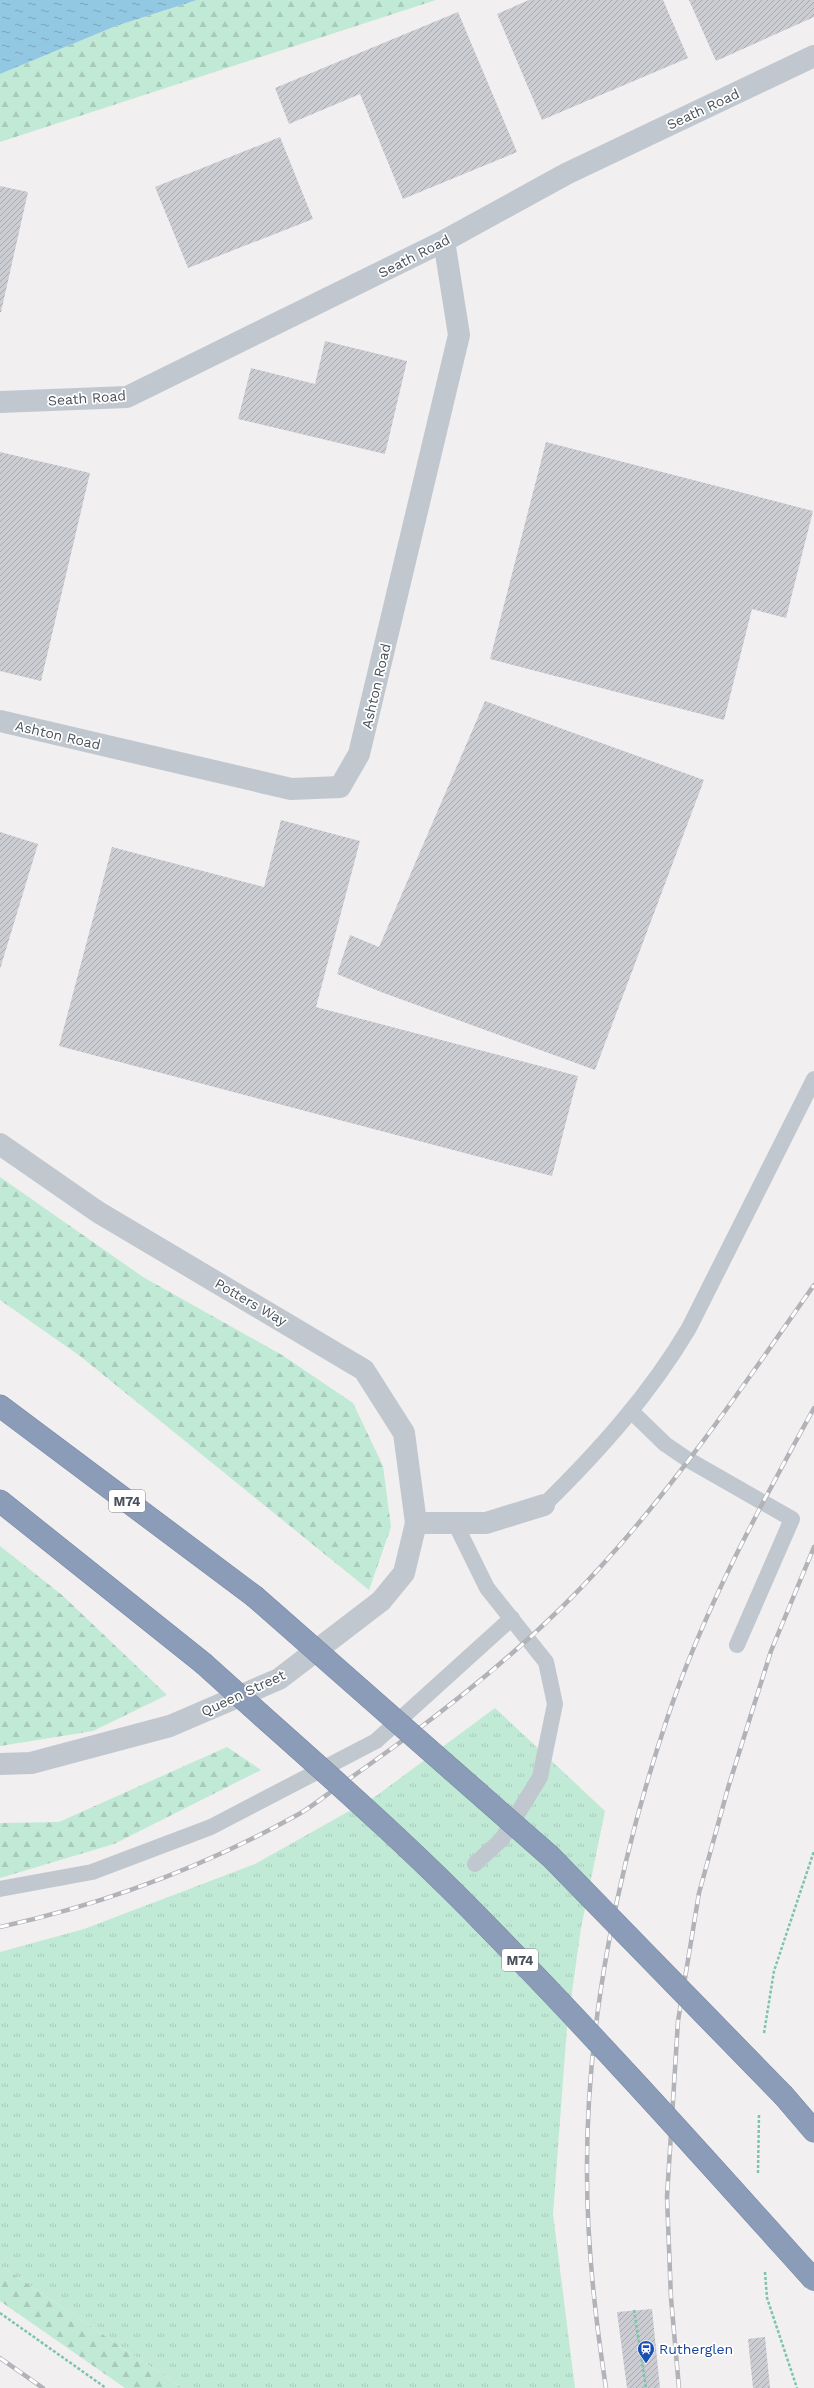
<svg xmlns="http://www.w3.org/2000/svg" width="814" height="2388" viewBox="0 0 814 2388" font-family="'Work Sans',sans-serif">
  <defs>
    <pattern id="grass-tufts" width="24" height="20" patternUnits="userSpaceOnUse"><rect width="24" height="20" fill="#c1ead6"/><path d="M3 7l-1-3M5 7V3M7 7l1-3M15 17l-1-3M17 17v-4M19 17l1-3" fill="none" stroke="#a7caba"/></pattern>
    <pattern id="forest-firs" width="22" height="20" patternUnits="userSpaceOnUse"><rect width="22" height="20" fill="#c1ead6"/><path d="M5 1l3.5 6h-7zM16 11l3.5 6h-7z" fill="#a7caba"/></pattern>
    <pattern id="water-ripples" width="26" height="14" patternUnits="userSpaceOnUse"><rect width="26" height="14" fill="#93c8e3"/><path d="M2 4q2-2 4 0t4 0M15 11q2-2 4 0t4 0" fill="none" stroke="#7aa5bb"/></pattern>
    <pattern id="building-hatch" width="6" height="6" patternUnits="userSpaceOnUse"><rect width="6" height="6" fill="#cccdd3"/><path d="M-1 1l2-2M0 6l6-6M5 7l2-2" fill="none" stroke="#a8a9ae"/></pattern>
  </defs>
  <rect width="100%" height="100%" fill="#f1efef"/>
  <path fill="url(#grass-tufts)" d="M495,1708L605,1811L581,1928L567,2027L553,2214L575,2388H182L0,2265V1952L84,1929L255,1864L376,1796Z"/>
  <path fill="url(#forest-firs)" d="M197,0H436L0,142V74L116,26Z
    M0,1177L143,1277L282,1355L353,1403L383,1466L391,1527L369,1590L80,1356L0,1300Z
    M0,1546L62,1595L167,1695L93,1731L0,1746Z
    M227,1747L261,1770L114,1844L0,1878V1823L59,1822Z
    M0,2265L182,2388H125L0,2301Z"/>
  <path fill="url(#water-ripples)" d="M0,0H197L116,26L0,74Z"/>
  <path fill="url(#building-hatch)" d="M529,0H663L688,58L542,120L497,14Z
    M689,0H814V17L716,61Z
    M458,12L517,152L403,199L360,94L289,124L275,88Z
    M280,137L313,219L188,268L155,187Z
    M0,186L28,192L1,312H0Z
    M325,341L407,361L385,454L238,419L251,368L315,384Z
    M546,442L813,511L786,618L752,609L724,720L490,659Z
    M0,452L90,473L41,681L0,671Z
    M485,701L704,780L595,1070L381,992L337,974L350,935L379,947Z
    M281,820L360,841L316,1007L578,1076L552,1176L59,1046L112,847L264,887Z
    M0,832L38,844L0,969Z
    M652,2309L660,2388H627L617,2312Z
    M765,2337L770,2388H753L748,2339Z"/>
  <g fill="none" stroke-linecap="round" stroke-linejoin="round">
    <defs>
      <path id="motorway" d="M0,1406L254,1596
        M0,1501L203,1663
        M784,2096L814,2131"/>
    </defs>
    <use href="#motorway" stroke="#7687a4" stroke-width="23"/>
    <path stroke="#7dc5aa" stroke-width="2.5" stroke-dasharray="3 2" stroke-linecap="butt" d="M764,2033L774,1971L814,1851
      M758,2173L759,2114
      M765,2272L767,2298L797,2388
      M634,2310L646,2388
      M0,2313L106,2388"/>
    <path stroke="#c1c7cf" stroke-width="16" d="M631,1411L665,1444L687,1459L792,1519L737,1645
      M544,1505C599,1451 650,1394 689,1328L814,1079
      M455,1523L487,1588L546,1662L555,1704L540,1777L502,1839L475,1864
      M0,1889L92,1872L211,1827L376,1741L512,1618"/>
    <path stroke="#c1c7cf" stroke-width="22" d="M0,402L127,397L444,241L566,174L814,56
      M0,721L291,789L340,787L359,754L459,335L444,241
      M0,1144L98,1212L364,1370L404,1433L416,1523L404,1573L381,1601L279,1679L170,1726L31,1763L0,1764
      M416,1523H486L544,1505"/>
    <use href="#motorway" stroke="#8b9cb8" stroke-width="22"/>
    <defs>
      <path id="rail" d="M0,1927C105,1904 206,1866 299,1814C313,1806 326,1795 339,1786C365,1768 391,1749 417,1730C485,1679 548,1626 604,1563C682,1477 748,1379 814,1285
        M0,2358L43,2388
        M606,2388C595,2317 587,2245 587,2173C586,2022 619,1862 667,1719C703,1611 759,1508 814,1408
        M679,2388L671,2298L667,2197L678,2021L699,1893L728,1788L771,1651L814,1547"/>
    </defs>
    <use href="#rail" stroke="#b1b3b8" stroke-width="4.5"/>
    <use href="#rail" stroke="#fff" stroke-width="3" stroke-dasharray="9" stroke-linecap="butt"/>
    <defs>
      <path id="motorway-bridge" d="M254,1596L551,1857L784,2096
        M203,1663C298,1749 396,1832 485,1924C598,2039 706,2160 814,2280"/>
    </defs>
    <use href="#motorway-bridge" stroke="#7687a4" stroke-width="23" stroke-linecap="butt"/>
    <use href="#motorway-bridge" stroke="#8b9cb8" stroke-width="22"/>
  </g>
  <defs>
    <symbol id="station-pin" viewBox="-11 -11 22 30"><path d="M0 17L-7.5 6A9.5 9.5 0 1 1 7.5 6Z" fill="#1a4fb4" stroke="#fff"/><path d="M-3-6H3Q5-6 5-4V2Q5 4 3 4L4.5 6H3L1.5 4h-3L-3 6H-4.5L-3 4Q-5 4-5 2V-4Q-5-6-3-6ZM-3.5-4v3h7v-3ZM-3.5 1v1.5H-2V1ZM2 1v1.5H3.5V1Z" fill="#fff"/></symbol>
  </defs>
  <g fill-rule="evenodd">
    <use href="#station-pin" x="636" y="2339" width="20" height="27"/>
  </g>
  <g text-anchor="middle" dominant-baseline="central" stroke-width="3.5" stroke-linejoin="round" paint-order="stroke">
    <g fill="#fff" stroke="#80848c" stroke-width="1">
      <rect x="109" y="1490" width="36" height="22" rx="3"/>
      <rect x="502" y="1949" width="36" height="22" rx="3"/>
    </g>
    <g font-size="13" font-weight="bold" fill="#49505a">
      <text x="127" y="1501">M74</text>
      <text x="520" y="1960">M74</text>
    </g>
    <g font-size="14" fill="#49505a" stroke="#fff">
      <text transform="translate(703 109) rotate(-25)">Seath Road</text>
      <text transform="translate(414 256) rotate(-27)">Seath Road</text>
      <text transform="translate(87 398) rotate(-4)">Seath Road</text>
      <text transform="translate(376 686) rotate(-77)">Ashton Road</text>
      <text transform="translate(58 735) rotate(13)">Ashton Road</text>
      <text transform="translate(251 1302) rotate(30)">Potters Way</text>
      <text transform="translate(243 1693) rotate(-25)">Queen Street</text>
    </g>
    <g font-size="14" fill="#164399" stroke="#fff" text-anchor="start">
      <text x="659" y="2349">Rutherglen</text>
    </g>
  </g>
</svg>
